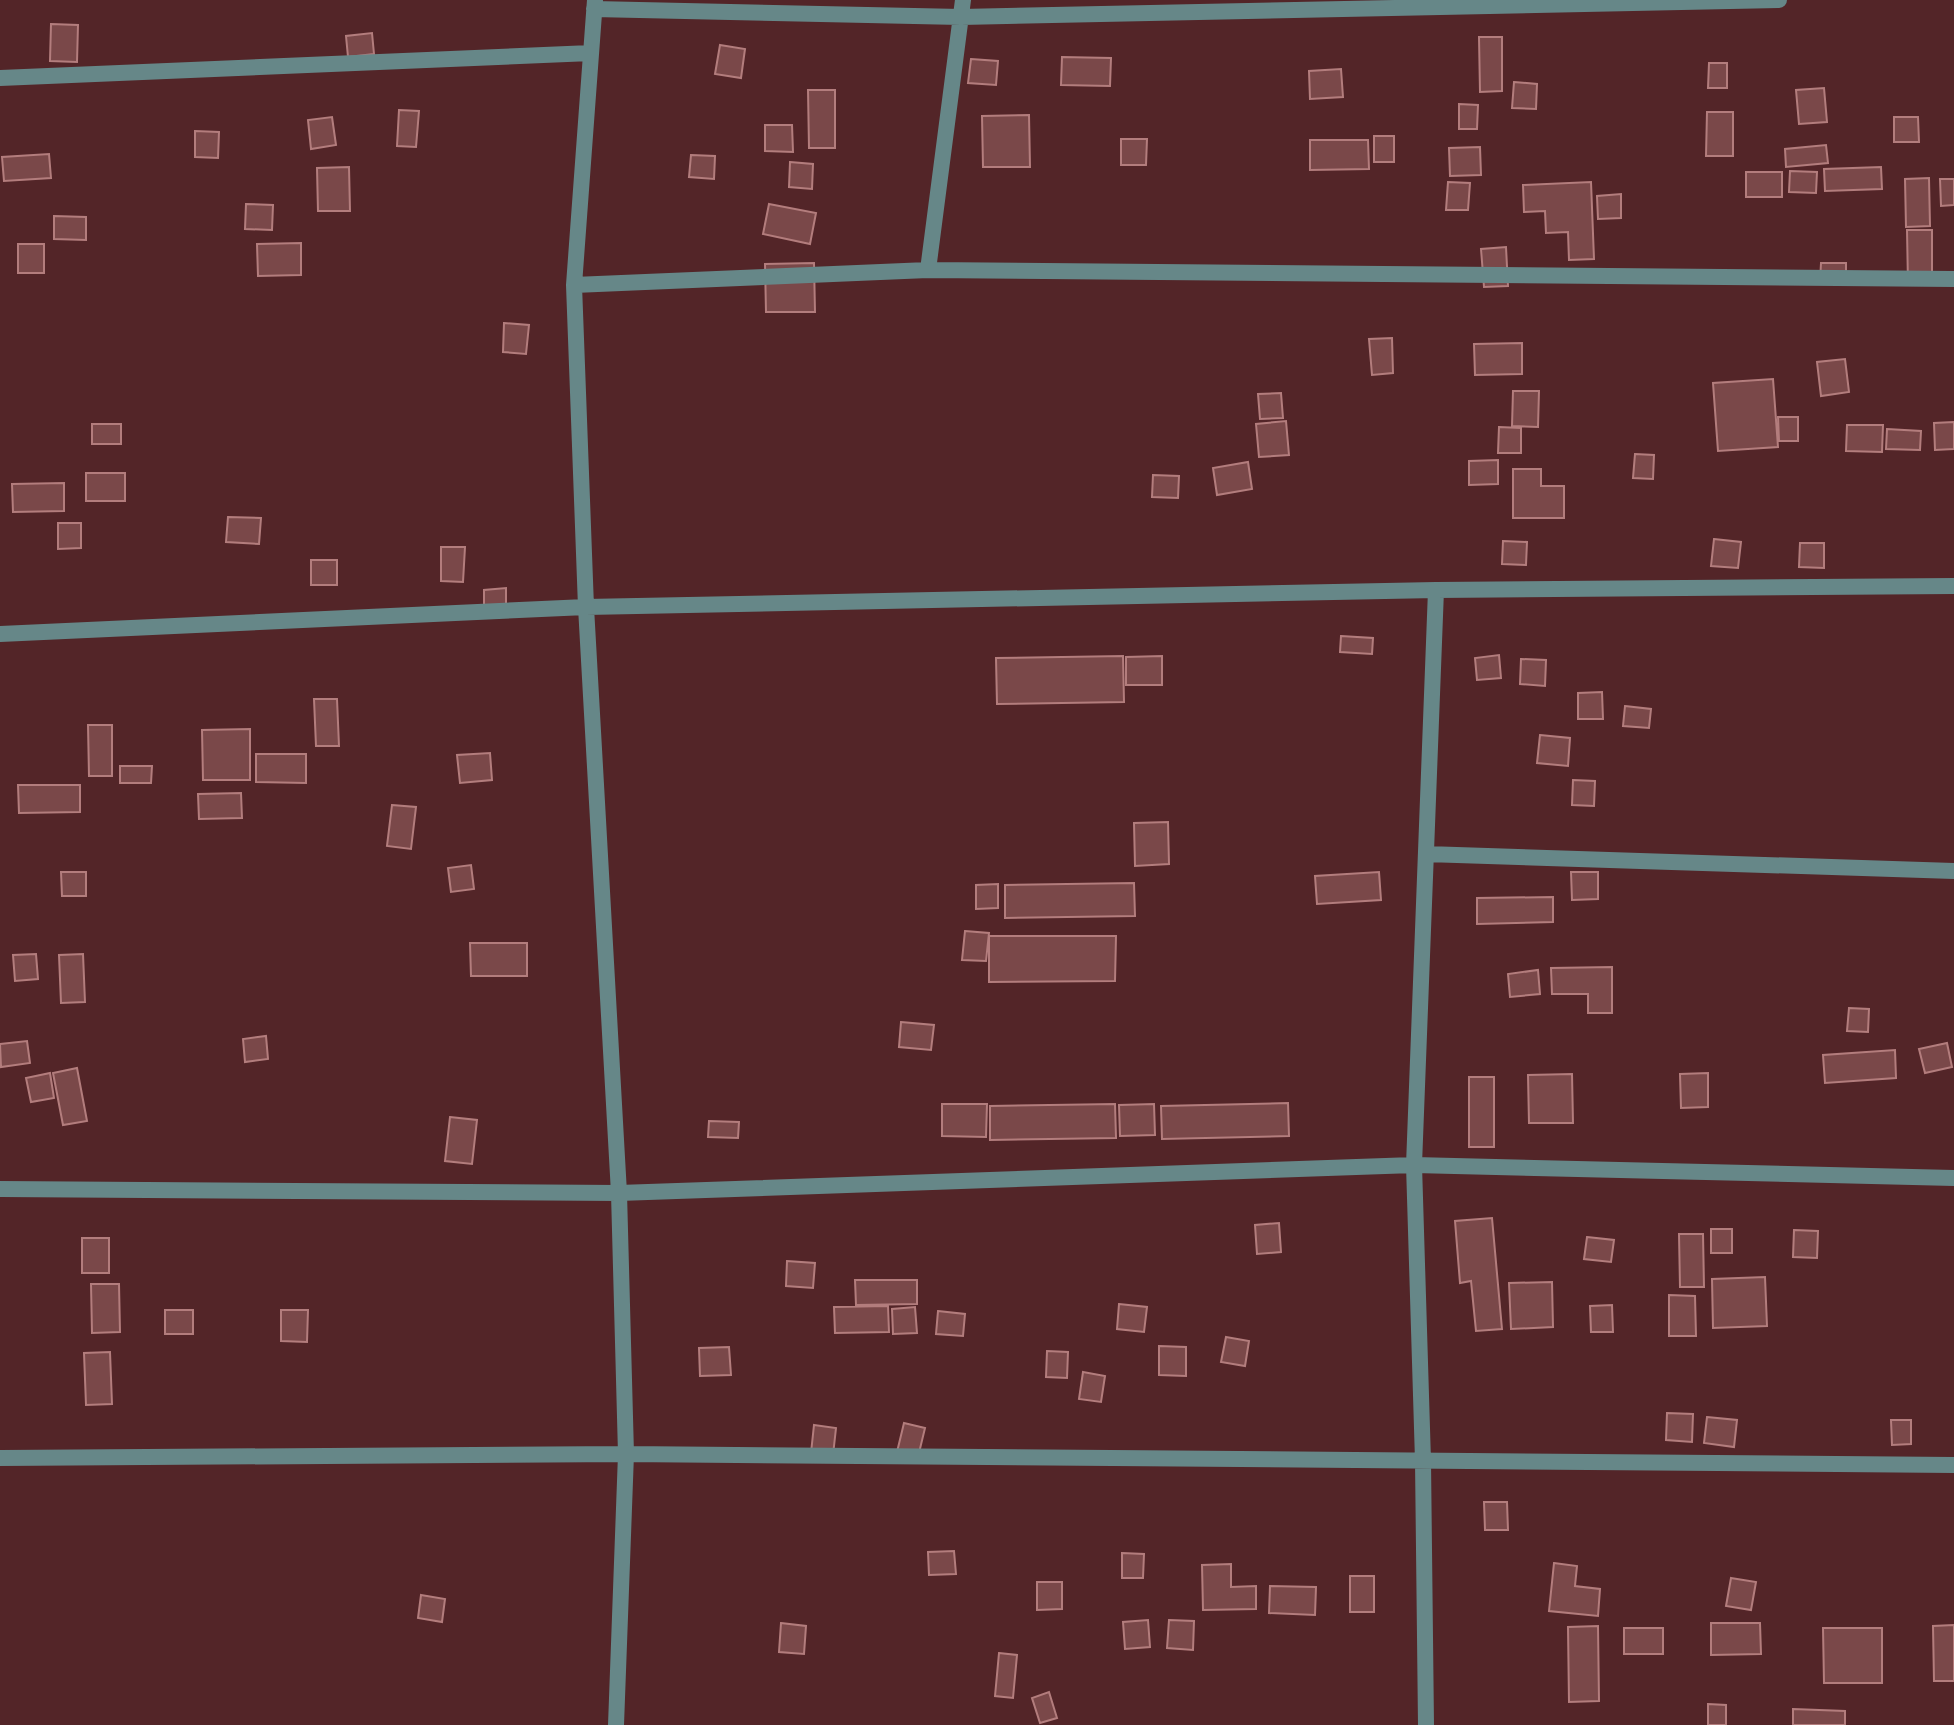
<svg xmlns="http://www.w3.org/2000/svg" width="1954" height="1725" viewBox="0 0 1954 1725" font-family="Jost,sans-serif">
  <rect width="100%" height="100%" fill="#532528"/>
  <path fill="#7a4849" stroke="#b37d7d" stroke-width="2" d="M51,24L78,25L77,62L50,61Z
    M372,33L374,54L348,57L346,36Z
    M1479,37H1502V91L1480,92Z
    M720,45L745,49L741,78L715,74Z
    M1062,57L1111,58L1110,86L1061,85Z
    M971,59L998,61L996,85L968,83Z
    M1709,63H1727V88H1708Z
    M1341,69L1343,97L1310,99L1309,71Z
    M1514,82L1537,84L1536,109L1512,108Z
    M1824,88L1827,122L1799,124L1796,90Z
    M808,90H835V148H809Z
    M1459,104L1478,105L1477,129H1459Z
    M399,110L419,111L416,147L397,146Z
    M1707,112H1733V156H1706Z
    M1029,115L1030,167H983L982,116Z
    M332,117L336,145L311,149L308,120Z
    M1894,117H1918L1919,142H1894Z
    M765,125H792L793,152L765,151Z
    M195,131L219,132L218,158L195,157Z
    M1374,136H1394V162H1374Z
    M1121,139H1147L1146,165H1121Z
    M1310,140H1368L1369,169L1310,170Z
    M1826,145L1828,163L1786,167L1785,149Z
    M1480,147L1481,175L1450,176L1449,148Z
    M49,154L51,178L4,181L2,157Z
    M691,155L715,156L714,179L689,177Z
    M790,162L813,164L812,189L789,187Z
    M349,167L350,211H318L317,168Z
    M1881,167L1882,189L1825,191L1824,169Z
    M1790,171L1817,172L1816,193L1789,192Z
    M1746,172H1782V197H1746Z
    M1929,178L1930,226L1906,227L1905,179Z
    M1940,179H1954V205L1941,206Z
    M1448,182L1470,183L1468,210H1446Z
    M1591,182L1594,259L1569,260L1568,232L1546,233L1545,211L1524,212L1523,185Z
    M1621,194V218L1598,219L1597,196Z
    M246,204L273,205L272,230L245,229Z
    M769,204L816,213L810,244L763,234Z
    M54,216L86,217V240L54,239Z
    M1907,230H1932V284H1908Z
    M301,243V275L258,276L257,244Z
    M18,244H44V273H18Z
    M1506,247L1508,286L1484,287L1481,249Z
    M814,263L815,312H766L765,264Z
    M1821,263H1846V282H1820Z
    M504,323L529,325L526,354L503,352Z
    M1392,338L1393,373L1372,375L1369,339Z
    M1522,343V374L1475,375L1474,344Z
    M1845,359L1849,392L1821,396L1817,362Z
    M1773,379L1778,447L1718,451L1713,383Z
    M1513,391H1539L1538,427L1512,426Z
    M1281,393L1283,418L1260,419L1258,394Z
    M1778,417H1798V441H1779Z
    M1286,421L1289,455L1259,457L1256,424Z
    M1954,422V449L1935,450L1934,423Z
    M92,424H121V444H92Z
    M1847,425H1883L1882,452L1846,451Z
    M1499,427L1521,428V453H1498Z
    M1887,429L1921,431L1920,450L1886,449Z
    M1635,454L1654,455L1653,479L1633,478Z
    M1498,460V484L1469,485V461Z
    M1248,462L1252,489L1217,495L1213,468Z
    M1513,469H1541V486H1564V518H1513Z
    M86,473H125V501H86Z
    M1153,475L1179,476L1178,498L1152,497Z
    M64,483V511L13,512L12,484Z
    M228,517L261,518L259,544L226,542Z
    M58,523H81V548L58,549Z
    M1714,539L1741,542L1738,568L1711,566Z
    M1503,541L1527,542L1526,565L1502,564Z
    M1800,543H1824V568L1799,567Z
    M441,547H465L463,582L441,581Z
    M311,560H337V585H311Z
    M506,588V613L484,614V590Z
    M1341,636L1373,638L1372,654L1340,652Z
    M1499,655L1501,678L1477,680L1475,658Z
    M1123,656L1124,702L997,704L996,658Z
    M1162,656V685H1126V657Z
    M1521,659L1546,660L1545,686L1520,684Z
    M1602,692L1603,719H1578V693Z
    M314,699H337L339,746H316Z
    M1625,706L1651,709L1649,728L1623,726Z
    M88,725H112V776H89Z
    M250,729V780H203L202,730Z
    M1540,735L1570,738L1568,766L1537,763Z
    M490,753L492,780L460,783L457,755Z
    M256,754H306V783L256,782Z
    M120,766H152L151,783H120Z
    M1573,780L1595,781L1594,806L1572,805Z
    M18,785H80V812L19,813Z
    M241,793L242,818L199,819L198,794Z
    M392,805L416,807L411,849L387,846Z
    M1168,822L1169,864L1135,866L1134,823Z
    M471,865L474,889L451,892L448,868Z
    M61,872H86V896H62Z
    M1379,872L1381,900L1317,904L1315,876Z
    M1571,872H1598V899L1572,900Z
    M1134,883L1135,916L1005,918V885Z
    M998,884V908L976,909V885Z
    M1553,897V922L1477,924V898Z
    M965,931L989,933L986,961L962,960Z
    M989,936H1116L1115,981L989,982Z
    M470,943H527V976H471Z
    M36,954L38,979L15,981L13,955Z
    M83,954L85,1002L61,1003L59,955Z
    M1612,967V1013H1588V994H1552L1551,968Z
    M1538,970L1540,994L1510,997L1508,974Z
    M1849,1008L1869,1009L1868,1032L1847,1031Z
    M901,1022L934,1025L931,1050L899,1047Z
    M266,1036L268,1059L245,1062L243,1039Z
    M27,1041L30,1063L1,1067L0,1044Z
    M1947,1043L1952,1067L1925,1073L1919,1049Z
    M1895,1050L1896,1078L1825,1083L1823,1055Z
    M77,1068L87,1121L63,1125L53,1073Z
    M50,1073L54,1098L31,1102L26,1078Z
    M1708,1073V1107L1681,1108L1680,1074Z
    M1572,1074L1573,1123H1529L1528,1075Z
    M1469,1077H1494V1147H1469Z
    M1288,1103L1289,1136L1162,1139L1161,1106Z
    M942,1104H987L986,1137L942,1136Z
    M1115,1104L1116,1138L990,1140V1106Z
    M1154,1104L1155,1135L1120,1136L1119,1105Z
    M450,1117L477,1120L472,1164L445,1161Z
    M709,1121L739,1122L738,1138L708,1137Z
    M1492,1218L1502,1329L1476,1331L1471,1281L1460,1283L1455,1221Z
    M1279,1223L1281,1252L1257,1254L1255,1225Z
    M1711,1229H1732V1253H1711Z
    M1794,1230L1818,1231L1817,1258L1793,1257Z
    M1679,1234H1703L1704,1287H1680Z
    M1587,1237L1614,1240L1611,1262L1584,1259Z
    M82,1238H109V1273H82Z
    M787,1261L815,1263L813,1288L786,1286Z
    M1765,1277L1767,1326L1713,1328L1712,1279Z
    M855,1280H917V1304L856,1305Z
    M1552,1282L1553,1327L1511,1329L1509,1283Z
    M91,1284H119L120,1332L92,1333Z
    M1669,1295L1695,1296L1696,1336H1669Z
    M1119,1304L1147,1307L1144,1332L1117,1329Z
    M1612,1305L1613,1332H1591L1590,1306Z
    M888,1306L889,1332L835,1333L834,1307Z
    M915,1307L917,1333L893,1334L892,1309Z
    M165,1310H193V1334H165Z
    M281,1310H308L307,1342L281,1341Z
    M938,1311L965,1314L963,1336L936,1334Z
    M1226,1337L1249,1341L1245,1366L1221,1362Z
    M1159,1346L1186,1347V1376L1159,1375Z
    M729,1347L731,1375L700,1376L699,1348Z
    M1047,1351L1068,1352L1067,1378L1046,1377Z
    M110,1352L112,1404L86,1405L84,1353Z
    M1083,1372L1105,1376L1101,1402L1079,1399Z
    M1667,1413L1693,1414L1692,1442L1666,1440Z
    M1707,1417L1737,1420L1734,1447L1704,1443Z
    M1891,1420H1911V1444L1892,1445Z
    M904,1423L925,1428L918,1457L897,1452Z
    M814,1425L836,1428L833,1455L811,1453Z
    M1484,1502H1507L1508,1530H1485Z
    M954,1551L956,1574L929,1575L928,1552Z
    M1122,1553L1144,1554L1143,1578H1122Z
    M1554,1563L1577,1566L1575,1586L1600,1589L1598,1616L1549,1611Z
    M1231,1564V1587L1256,1586V1609L1203,1610L1202,1565Z
    M1350,1576H1374V1612H1350Z
    M1731,1578L1756,1582L1751,1610L1726,1606Z
    M1037,1582H1062V1609L1037,1610Z
    M1270,1586L1316,1587L1315,1615L1269,1613Z
    M421,1595L445,1599L442,1622L418,1618Z
    M1148,1620L1150,1647L1125,1649L1123,1622Z
    M1169,1620L1194,1621L1193,1650L1167,1648Z
    M781,1623L806,1626L804,1654L779,1652Z
    M1711,1623H1760L1761,1654L1711,1655Z
    M1954,1625V1681H1934L1933,1626Z
    M1598,1626L1599,1701L1569,1702L1568,1627Z
    M1624,1628H1663V1654H1624Z
    M1823,1628H1882V1683H1824Z
    M999,1653L1017,1655L1013,1698L995,1696Z
    M1049,1692L1057,1718L1040,1723L1032,1698Z
    M1708,1704L1726,1705V1725H1708Z
    M1793,1709L1845,1711V1725H1793Z"/>
  <g fill="none" stroke-linecap="round" stroke-linejoin="round">
    <path stroke="#668788" stroke-width="16" d="M595,0L574,285L586,607L619,1193L626,1454L616,1725
      M594,9L961,17L1779,0
      M0,78L591,53
      M928,270L963,0
      M574,285L928,270L1954,279
      M0,634L586,607L1436,590L1954,586
      M1426,854L1954,871
      M0,1189L619,1193L1414,1165L1954,1178
      M0,1458L626,1454L1954,1465
      M1426,1725L1423,1461L1414,1165L1436,590"/>
  </g>
</svg>
